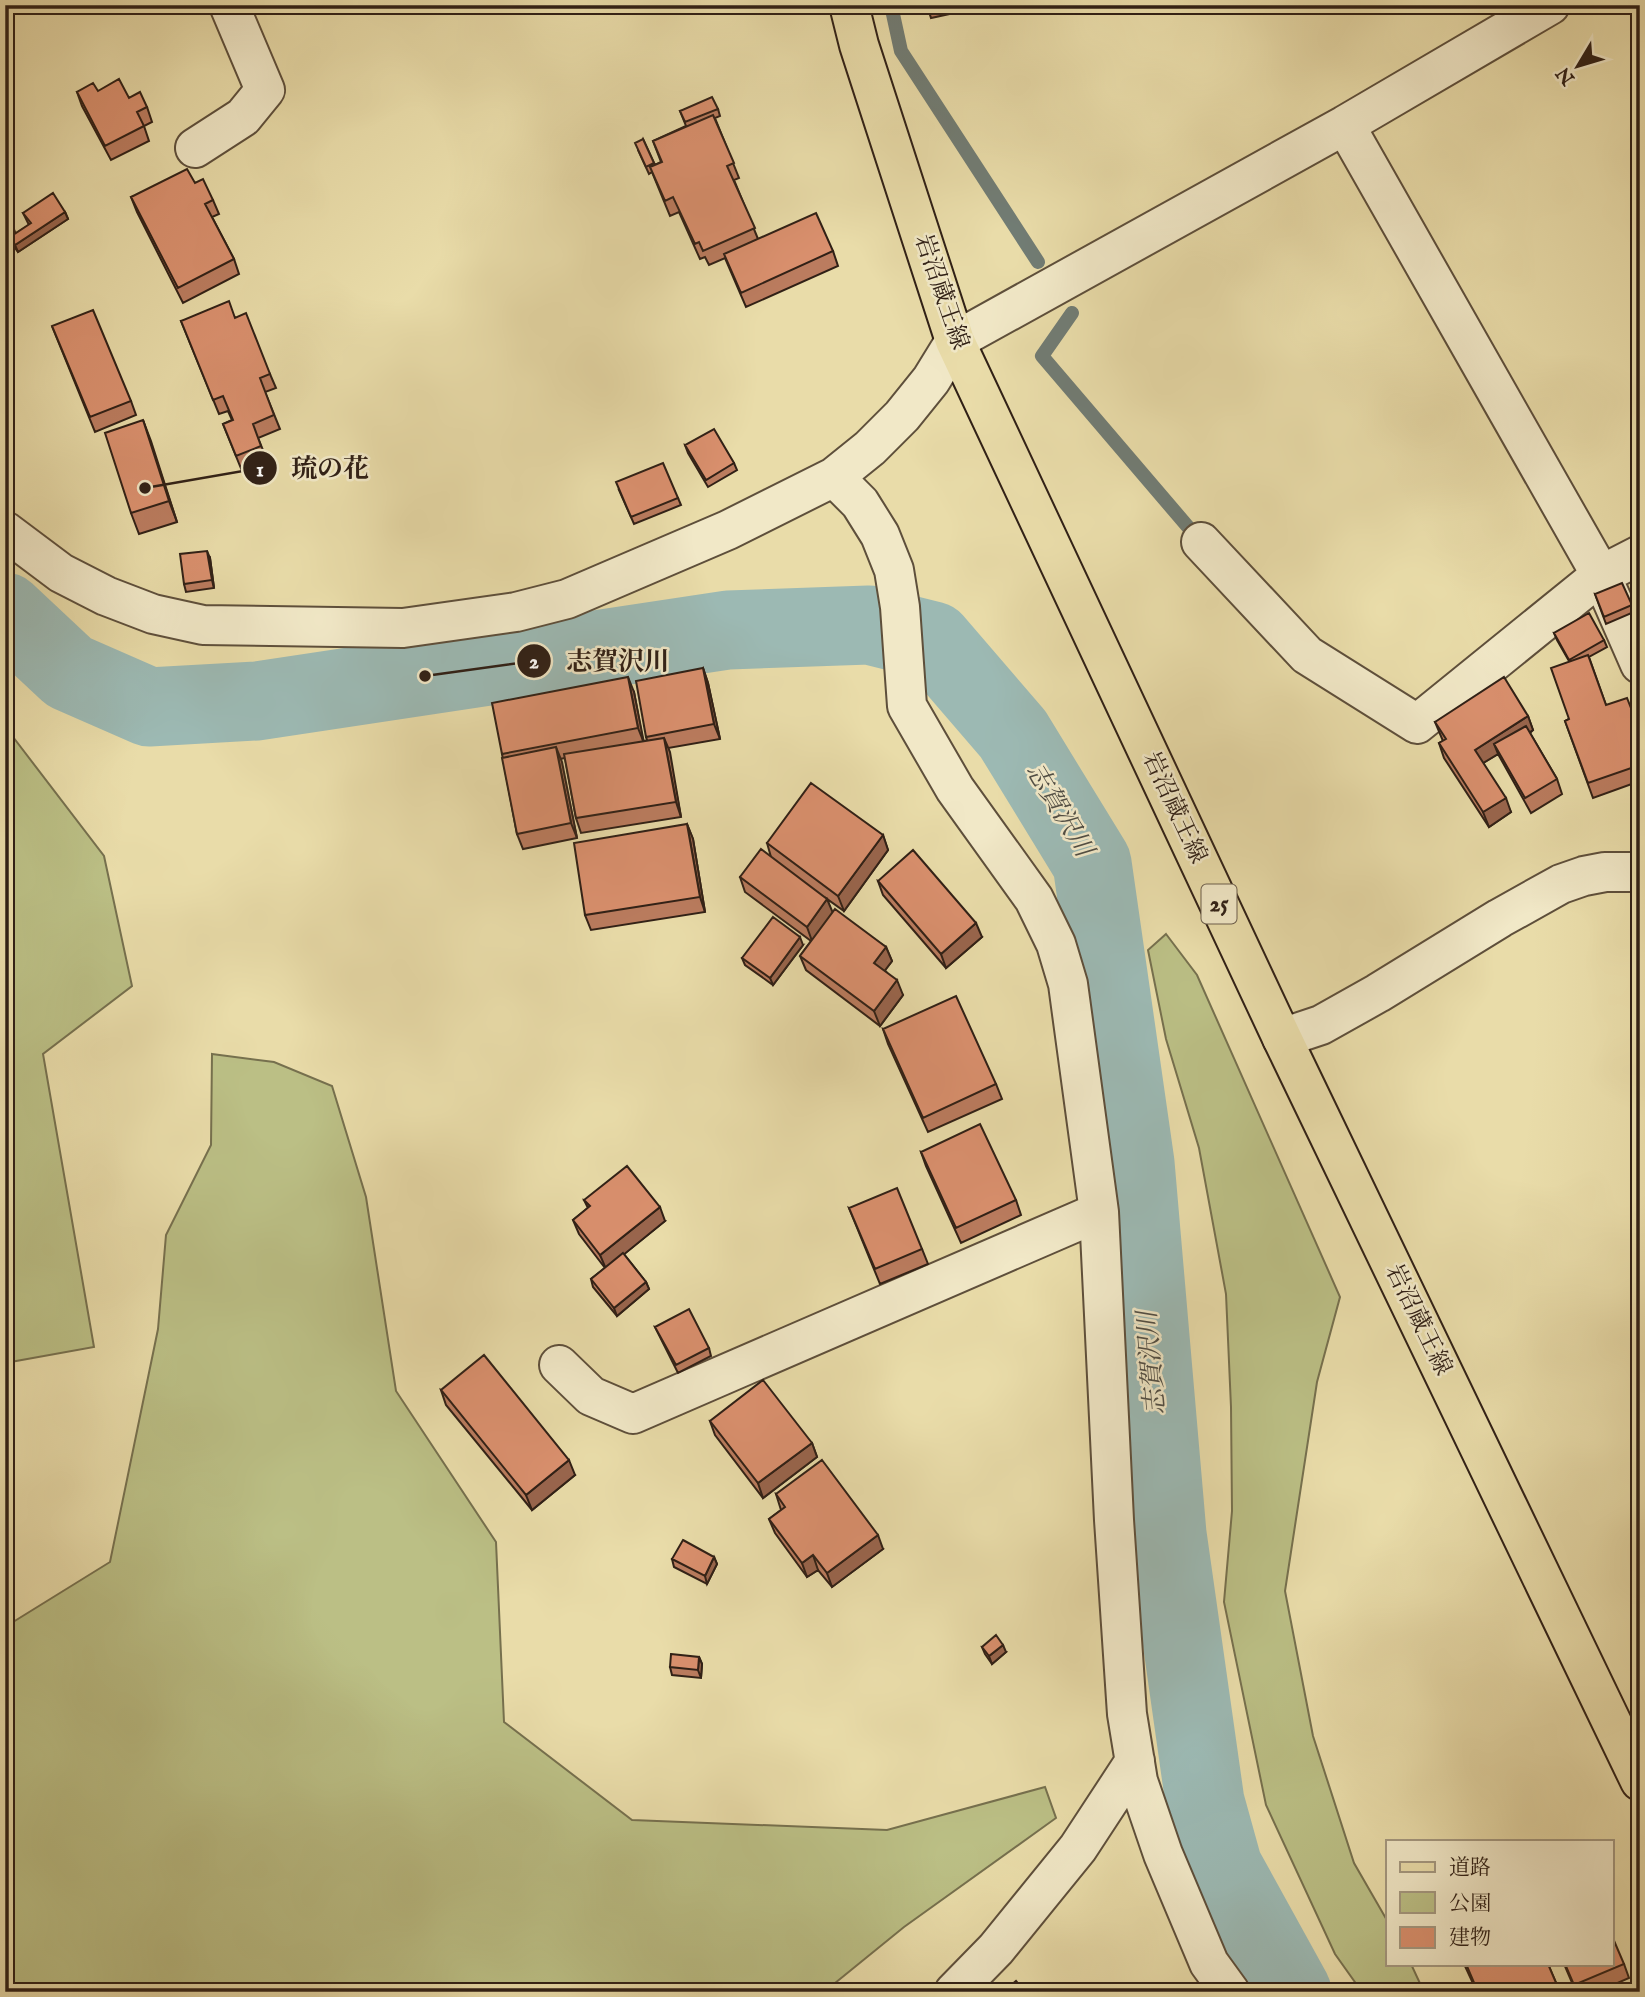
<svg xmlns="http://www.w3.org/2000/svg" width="1645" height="1997" viewBox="0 0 1645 1997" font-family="'IM FELL English','Noto Serif JP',serif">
  <rect width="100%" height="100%" fill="#e9dca9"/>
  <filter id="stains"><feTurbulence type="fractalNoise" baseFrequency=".00286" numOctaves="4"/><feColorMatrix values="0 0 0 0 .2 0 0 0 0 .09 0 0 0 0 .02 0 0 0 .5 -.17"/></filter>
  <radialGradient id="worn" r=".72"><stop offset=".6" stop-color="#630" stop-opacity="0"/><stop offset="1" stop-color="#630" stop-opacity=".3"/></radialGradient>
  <path fill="#bbbf85" stroke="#76704e" stroke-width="2" d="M10,733L104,856L132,986L43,1054L94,1347L5,1363V734Z
    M1166,934L1197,975L1340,1297L1317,1382L1285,1591L1313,1736L1354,1863L1388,1922V1964H1411L1424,1992H1362L1335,1954L1266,1805L1224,1602L1232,1511L1231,1407L1226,1294L1199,1148L1166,1039L1148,950Z
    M212,1054L274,1062L332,1086L366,1197L396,1391L496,1542L504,1722L632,1820L887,1830L1045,1787L1056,1818L904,1927L824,1992H5V1627L110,1562L158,1329L166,1235L211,1145Z"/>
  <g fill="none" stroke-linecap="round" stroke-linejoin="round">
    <path stroke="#717c74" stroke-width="14" d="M891,5L901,51L1038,262
      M1072,313L1042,356L1200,541"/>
    <path stroke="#9cb9b3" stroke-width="79" d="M5,612L69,672L149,707L257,701L728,630L869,625L933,641L1013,734L1092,863L1135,1163L1167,1534L1205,1802L1223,1867L1292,1992"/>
    <defs>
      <path id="minor" d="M1345,125L1601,575L1640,664
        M195,148L243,117L265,90L229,5
        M834,477L860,503L880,535L894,570L900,607L907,706L955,789L1034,899L1056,944L1068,984L1099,1212L1114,1520L1127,1714L1138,1781L1163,1854L1209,1963L1230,1992
        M5,531L61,573L106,596L153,614L203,625L403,628L516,612L567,599L728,530L834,477L870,448L902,416L931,380L955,341L1345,125L1550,5
        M1201,542L1307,655L1417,724L1601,575L1640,555
        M1282,1038L1321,1025L1378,993L1500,918L1561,884L1584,876L1605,872H1632
        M559,1365L591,1396L633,1414L1099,1212
        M954,1992L996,1949L1078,1848L1135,1761"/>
      <path id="major" d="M849,5L859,45L955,341L1282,1038L1640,1781"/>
    </defs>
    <use href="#minor" stroke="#5e4f3b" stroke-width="42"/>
    <use href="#major" stroke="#302016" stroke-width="42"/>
    <use href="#minor" stroke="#f1e8c7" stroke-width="38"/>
    <use href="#major" stroke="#e9dca9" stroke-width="38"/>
  </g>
  <path fill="#bb7c5f" stroke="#302016" stroke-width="2" d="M927,5H991L931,18Z
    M98,91L129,98L147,107L152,122L144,126L149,141L111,160L82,106L77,92Z
    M718,109L720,116L715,118L739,178L734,180L758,239L833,251L838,266L746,307L725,258L709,265L705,257L700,259L679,212L670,216L652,172L649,174L638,150L643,139L655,165L661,162L653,141L686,126L680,111Z
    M195,183L213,200L219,214L212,217L234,259L239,274L183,303L137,212L131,197Z
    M65,212L68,219L18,252L12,244L10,237L29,225L23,213Z
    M235,318L270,374L276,388L265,392L280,429L258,438L267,460L242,471L223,424L232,420L228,411L219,414L181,321Z
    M52,326L131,401L136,415L95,432Z
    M143,420L177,522L139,534L131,513Z
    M685,445L734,463L737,470L708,487L688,453Z
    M619,490L678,498L681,505L634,524Z
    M210,558L214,588L186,592L184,584Z
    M1595,594L1632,605L1634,612L1606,624Z
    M1554,633L1604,640L1607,647L1589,657L1606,705L1640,731V781L1593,798L1565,721L1569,719V661L1557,640Z
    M703,668L708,683L720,739L668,748L681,817L581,833L576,818L565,758L560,759L577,838L523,849L517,834L502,754L634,692L643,741L647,740L646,737Z
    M1528,716L1533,730L1530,733L1557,779L1562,794L1531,813L1498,754L1483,763L1511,812L1489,827L1444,758L1439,743L1443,741L1435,722Z
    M687,824L693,839L705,912L591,930L585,915Z
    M883,835L888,850L844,911L827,899L832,913L886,947L892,961L885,970L903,995L880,1026L806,970L800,956L811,941L745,892L740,877L771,857L767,843Z
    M878,881L982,937L946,968L883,895Z
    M803,945L773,985L745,965L742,958Z
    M883,1029L996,1084L1002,1099L928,1132L888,1044Z
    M921,1152L1016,1200L1021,1215L961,1243L926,1166Z
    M584,1200L665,1221L624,1254L646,1282L649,1289L617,1316L593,1287L591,1279L605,1268L579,1234L573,1220L588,1208Z
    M849,1208L922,1249L928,1264L880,1284Z
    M655,1327L709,1348L711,1356L678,1373Z
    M441,1390L575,1475L532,1510L446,1405Z
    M710,1421L812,1443L817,1457L763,1498L715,1435Z
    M776,1494L883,1549L832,1587L818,1570L807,1577L775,1533L769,1519L781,1510Z
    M714,1557L717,1564L707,1584L674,1567L672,1559Z
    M982,1647L1006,1652L992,1664L985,1654Z
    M699,1657L702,1664L701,1678L672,1675L670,1667Z
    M1464,1964H1548L1560,1992H1477Z
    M1564,1964H1624L1629,1978L1597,1992H1576Z"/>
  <path fill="#99654d" stroke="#302016" stroke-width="2" d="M65,212L68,219L18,252L15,245Z
    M10,218L15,232L5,238L10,253L5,256V220Z
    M143,420L151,441L177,522L169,501Z
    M207,551L210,558L214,588L212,580Z
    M703,668L708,683L720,739L714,724Z
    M628,677L634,692L644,743L638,728Z
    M1528,716L1533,730L1499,753L1494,744L1498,754L1480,765L1475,750Z
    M664,738L670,752L681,817L676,802Z
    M556,747L562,762L577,838L571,823Z
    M1506,798L1511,812L1489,827L1483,812Z
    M687,824L693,839L705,912L700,897Z
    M883,835L888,850L844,911L838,896Z
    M827,899L833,913L812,941L807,927Z
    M976,923L982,937L946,968L941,954Z
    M800,937L803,945L773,985L770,978Z
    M886,947L892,961L880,977L874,963Z
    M897,980L903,995L880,1026L874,1011Z
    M660,1207L665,1221L606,1269L600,1255Z
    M646,1282L649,1289L617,1316L614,1308Z
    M812,1443L817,1457L763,1498L758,1483Z
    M569,1460L575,1475L532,1510L526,1495Z
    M878,1535L883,1549L832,1587L827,1573Z
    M813,1555L818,1570L807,1577L802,1563Z
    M714,1557L717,1564L707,1584L705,1576Z
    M1003,1645L1006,1652L992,1664L989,1656Z
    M699,1657L702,1664L701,1678L698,1670Z"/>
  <path fill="#da906e" stroke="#302016" stroke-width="2" d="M119,79L129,98L140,92L147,107L137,112L144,126L105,146L77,92L93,83L98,91Z
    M712,97L718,109L685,122L680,111Z
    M713,115L734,163L727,166L755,228L703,251L699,242L695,244L673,197L665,201L650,167L662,162L653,141Z
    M643,139L654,163L646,167L635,143Z
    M187,169L195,183L203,179L213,200L205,204L234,259L178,288L131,197Z
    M53,193L65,212L15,245L10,237L31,223L23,213Z
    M5,211L10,218L5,220Z
    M816,213L833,251L741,293L724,254Z
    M229,301L235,318L246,313L270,374L260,378L274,415L253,424L261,446L236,456L223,424L233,420L223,396L213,400L181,321Z
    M93,310L131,401L90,417L52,326Z
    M143,420L169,501L131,513L105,433Z
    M714,429L734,463L706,480L685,445Z
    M663,463L678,498L631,517L616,482Z
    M207,551L212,580L184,584L180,554Z
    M1622,583L1632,605L1604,617L1595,594Z
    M1589,613L1604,640L1569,660L1554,633Z
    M1588,655L1606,705L1627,698L1640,731V765L1588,783L1565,721L1569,719L1551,668Z
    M703,668L714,724L646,737L636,681Z
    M628,677L638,728L502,754L492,703Z
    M1504,677L1528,716L1475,750L1506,798L1483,812L1439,743L1446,739L1435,722Z
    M1526,726L1557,779L1525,798L1494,744Z
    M664,738L676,802L576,818L564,754Z
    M556,747L571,823L517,834L502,758Z
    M811,783L883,835L838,896L767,843Z
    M687,824L700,897L585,915L574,843Z
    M761,849L827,899L807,927L740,877Z
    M913,850L976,923L941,954L878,881Z
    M835,909L886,947L874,963L897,980L874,1011L800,956Z
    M773,917L800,937L770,978L742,958Z
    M956,996L996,1084L923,1118L883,1029Z
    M980,1124L1016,1200L956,1228L921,1152Z
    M627,1166L660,1207L600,1255L573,1220L590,1206L584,1200Z
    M897,1188L922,1249L875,1269L849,1208Z
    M623,1253L646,1282L614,1308L591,1279Z
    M689,1309L709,1348L676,1365L655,1327Z
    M484,1355L569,1460L526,1495L441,1390Z
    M763,1380L812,1443L758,1483L710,1421Z
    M822,1460L878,1535L827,1573L813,1555L802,1563L769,1519L785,1507L776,1494Z
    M683,1540L714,1557L705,1576L672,1559Z
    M996,1635L1003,1645L989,1656L982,1647Z
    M671,1654L699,1657L698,1670L670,1667Z
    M1612,1936L1624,1964L1574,1985L1565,1964H1612Z
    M1466,1964H1548L1560,1992H1478Z
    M1016,1981L1025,1992H1003Z"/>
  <g text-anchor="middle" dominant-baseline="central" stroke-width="5" stroke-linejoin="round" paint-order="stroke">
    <rect fill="#f1e8c7" stroke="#6a5c4b" stroke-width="2" x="1201.5" y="884.5" width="35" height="39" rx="5"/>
    <g font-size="23" font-weight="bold" fill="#302016">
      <text x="1219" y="904">25</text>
    </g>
    <g font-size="24" fill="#302016" stroke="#f1e8c7">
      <text transform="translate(941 292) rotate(71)">岩沼蔵王線</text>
      <text transform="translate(1174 808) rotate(65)">岩沼蔵王線</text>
      <text transform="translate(1418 1320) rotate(64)">岩沼蔵王線</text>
    </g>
    <g font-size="26" font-style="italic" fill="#504e45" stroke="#f1e8c7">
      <text transform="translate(1059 810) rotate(59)">志賀沢川</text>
      <text transform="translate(1152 1363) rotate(-95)">志賀沢川</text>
    </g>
  </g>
  <path fill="none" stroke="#302016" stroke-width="2.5" d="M145 488L260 468M425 676L534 661"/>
  <g fill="#302016" stroke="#f1e8c7" stroke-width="2.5">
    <circle cx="145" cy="488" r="7"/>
    <circle cx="425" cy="676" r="7"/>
    <circle cx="260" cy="468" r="18"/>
    <circle cx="534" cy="661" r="18"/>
  </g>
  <g font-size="21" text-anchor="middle" font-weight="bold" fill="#fff">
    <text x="260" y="476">1</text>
    <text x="534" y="668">2</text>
  </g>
  <g font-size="26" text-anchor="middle" font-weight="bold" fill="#302016" stroke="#f1e8c7" stroke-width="5" stroke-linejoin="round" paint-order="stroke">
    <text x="330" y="477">琉の花</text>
    <text x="618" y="670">志賀沢川</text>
  </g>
  <rect width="1645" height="1997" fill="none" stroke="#e9dca9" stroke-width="28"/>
  <rect x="7" y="7" width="1631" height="1983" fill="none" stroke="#302016" stroke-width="3.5"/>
  <rect x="14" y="14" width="1617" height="1969" fill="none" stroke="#302016" stroke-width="2"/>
  <rect x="1386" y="1840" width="228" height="126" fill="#f1e8c7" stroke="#a49880" stroke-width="2"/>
  <rect x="1400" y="1862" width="35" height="10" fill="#e9dca9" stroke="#a49880" stroke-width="2"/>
  <text x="1449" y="1874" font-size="21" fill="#302016">道路</text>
  <rect x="1400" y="1892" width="35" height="21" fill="#bbbf85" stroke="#a49880" stroke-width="2"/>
  <text x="1449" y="1910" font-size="21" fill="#302016">公園</text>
  <rect x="1400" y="1927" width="35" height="21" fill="#da906e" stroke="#a49880" stroke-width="2"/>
  <text x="1449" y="1944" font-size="21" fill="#302016">建物</text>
  <g transform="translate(1578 66) rotate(232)" stroke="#f1e8c7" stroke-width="5" paint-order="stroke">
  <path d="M0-5L12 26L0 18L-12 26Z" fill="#302016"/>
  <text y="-10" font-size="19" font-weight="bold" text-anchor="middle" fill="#302016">N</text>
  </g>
  <rect width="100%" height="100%" filter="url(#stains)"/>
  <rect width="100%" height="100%" fill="url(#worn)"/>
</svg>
